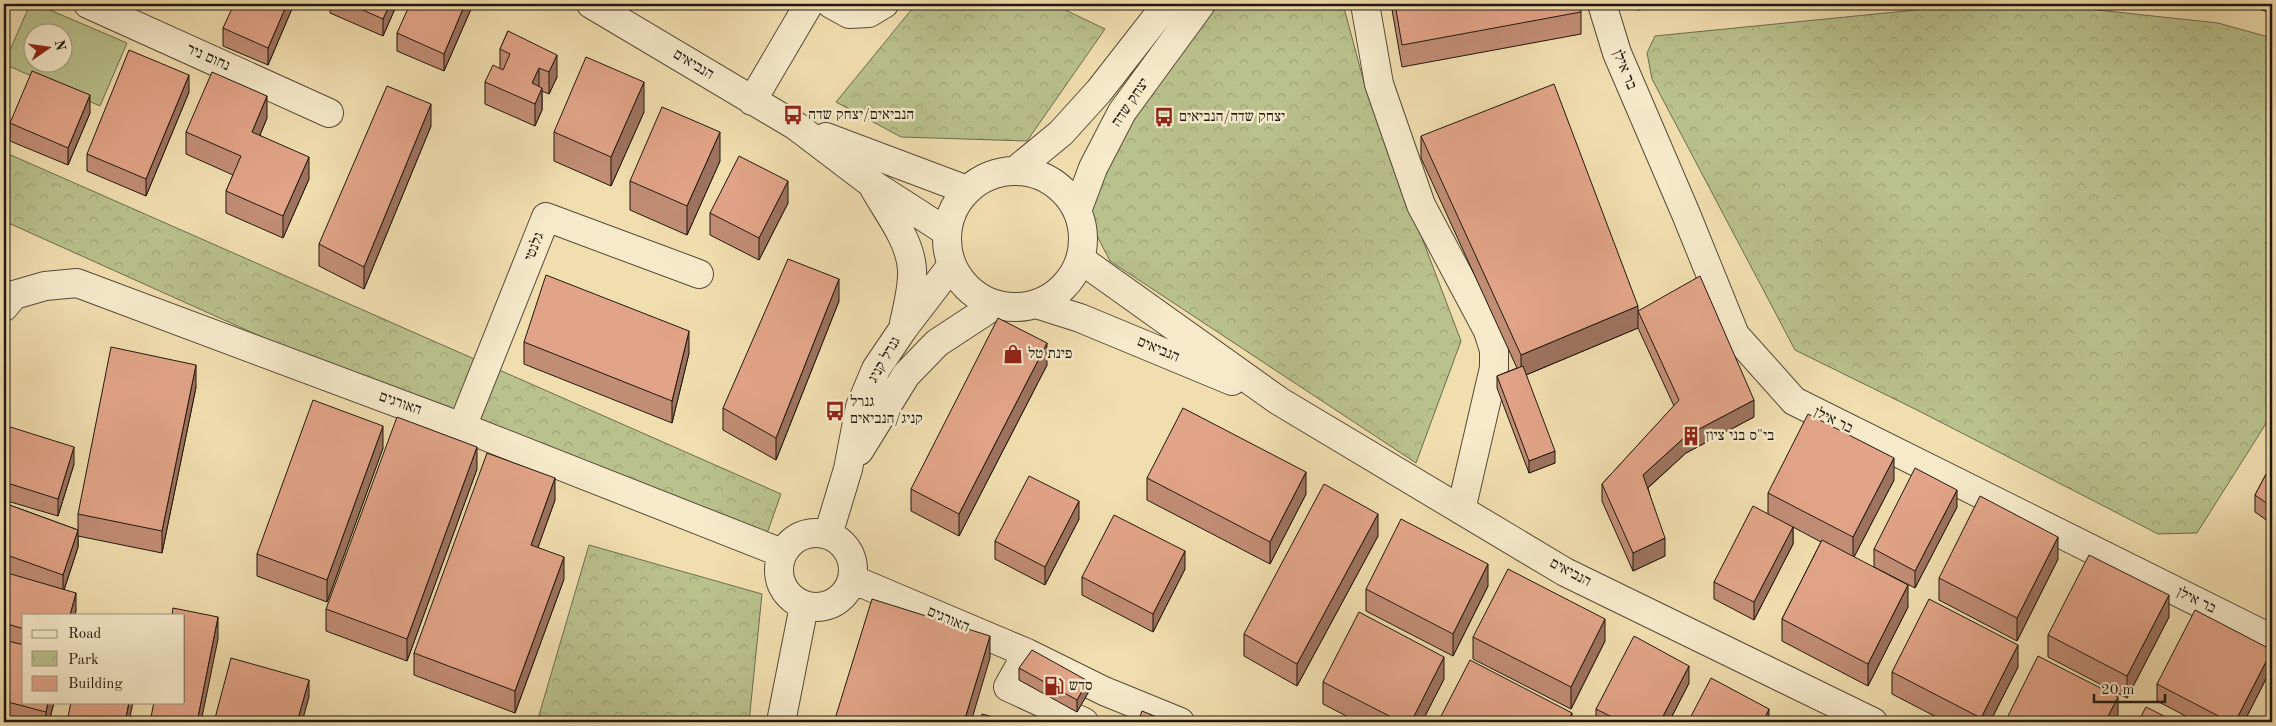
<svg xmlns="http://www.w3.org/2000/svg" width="2276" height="726" viewBox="0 0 2276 726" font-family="'Old Standard TT','Frank Ruhl Libre',serif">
  <defs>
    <pattern id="park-crowns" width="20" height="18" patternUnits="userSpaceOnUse" patternTransform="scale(1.25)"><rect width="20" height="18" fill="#b9c18c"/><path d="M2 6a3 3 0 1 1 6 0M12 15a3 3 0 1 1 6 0" fill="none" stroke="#9fa578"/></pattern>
  </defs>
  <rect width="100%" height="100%" fill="#f1deaf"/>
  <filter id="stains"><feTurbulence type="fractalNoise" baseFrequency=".004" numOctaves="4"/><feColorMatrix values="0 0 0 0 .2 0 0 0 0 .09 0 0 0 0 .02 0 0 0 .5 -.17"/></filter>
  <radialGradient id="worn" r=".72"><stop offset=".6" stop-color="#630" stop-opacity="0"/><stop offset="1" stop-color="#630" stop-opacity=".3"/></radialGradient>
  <path fill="url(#park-crowns)" stroke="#6c6c4e" d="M936,4H1053L1105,29L1027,141L901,137L836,102L912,9Z
    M1207,4H1343L1366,90L1461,341L1416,463L1110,261L1093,228L1092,204L1108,151Z
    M1976,4H2042L2218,23L2272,38V414L2197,533L2158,534L1919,411L1795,350L1652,79L1647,53L1655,36Z
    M4,152L781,494L760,553L462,427L4,221Z
    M589,545L762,594L749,722H537Z"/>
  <path fill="#b9c18c" stroke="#6c6c4e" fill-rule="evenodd" d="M30,4H36L127,43L100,106L4,64ZM32,32H62V62H32Z"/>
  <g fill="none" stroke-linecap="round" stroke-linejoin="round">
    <defs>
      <path id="minor" d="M88,4L329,113
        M591,4L796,126L871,183L947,232
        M831,4L849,14L869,13L884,4
        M1365,4L1379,84L1421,205L1488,331L1494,350V368L1461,510
        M1602,4L1617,53L1686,214L1735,335L1794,401L2272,639
        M752,101L809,4
        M826,137L967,190
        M1016,170L1061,133L1099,91L1167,4
        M947 239a68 68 0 1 1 136 0a68 68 0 1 1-136 0Z
        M874,188C888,213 910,240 912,269C913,287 908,305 904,323
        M1077,211L1093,168L1122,112L1201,4
        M1080,259L1279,401L1565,572L1873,722
        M1036,304L1080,318L1232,381
        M4,307L14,295L45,286L77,283L462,427L782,553
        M462,427L546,217L699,274
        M859,451L906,375L937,343L995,305
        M779 570a37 37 0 1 1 74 0a37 37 0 1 1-74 0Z
        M828,535L848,469L860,407L876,369L903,329L952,265
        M852,579L1027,653L1104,691L1180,722
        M1027,653L1008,687L1084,722
        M781,722L804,606"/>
    </defs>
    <use href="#minor" stroke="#544a37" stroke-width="30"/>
    <use href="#minor" stroke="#f6eacb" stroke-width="28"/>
  </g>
  <path fill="#c28d75" stroke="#20180f" d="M294,4L268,65L223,46V28Z
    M330,4H397L383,36L330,13Z
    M471,4V9L444,71L397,51V33Z
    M1391,4H1579L1581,12V34L1402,67Z
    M1637,4H1711L1637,10Z
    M2241,4H2272V13Z
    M508,31L557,77L549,94L542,91V110L535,126L485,104V82L500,68V49Z
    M189,92L146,196L87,171V154Z
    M644,112L611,186L554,161V132Z
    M90,113L68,165L10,141V123Z
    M267,118L260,135L309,179L283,238L226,213V191L233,175L186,154V132Z
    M431,126L364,289L319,266V244Z
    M1421,136L1638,311L1754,417L1686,453L1648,488L1665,556L1633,571L1602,501V484L1674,406L1638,328L1526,375L1555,463L1529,473L1497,388V376L1517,368L1421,158Z
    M720,161L687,235L630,210V181Z
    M788,203L759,260L710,235V213Z
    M839,301L776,460L723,430V408Z
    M524,342L689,353L672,423L524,364Z
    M1047,365L959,536L911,511V489Z
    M196,387L162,553L78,536V547L64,590L76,611L24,615V702H54L49,722H4V572L12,575L4,572V503L78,530V514Z
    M4,425L74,464L58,516L4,500Z
    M383,448L327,602L257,576V554Z
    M2272,463V524L2255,512V495Z
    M477,469L407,661L326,631V609Z
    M1147,478L1306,494L1270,564L1147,500Z
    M1894,480L1854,557L1908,607L1868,686L1782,641V619L1821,542L1793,527V544L1754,620L1714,599V582L1768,514V493Z
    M555,500L538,547L564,579L515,713L414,675V653Z
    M1957,507L1915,588L1874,567V549Z
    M1079,519L1045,585L995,559V541Z
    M1378,536L1297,686L1244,656V634Z
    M2058,559L2017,641L1939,600V578Z
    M1185,569L1153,632L1082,595V577Z
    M1488,586L1453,656L1366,611V589Z
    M2169,617L2127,698L2048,657V635Z
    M1473,637L1605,641L1571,709L1473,659Z
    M2018,667L1990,722H1946L1892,694V672Z
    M2272,667L2244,722H2197L2157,701V684Z
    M1019,668L1088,693L1077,712L1019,680Z
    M1444,679L1422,722H1358L1323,704V682Z
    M1689,683L1669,722H1596V709Z"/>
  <path fill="#9e735f" stroke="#20180f" d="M287,4H294L268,65V48Z
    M390,4H397L383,36V19Z
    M465,4H471V9L444,71V54Z
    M557,55V77L549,94V72Z
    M539,68V90L532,83Z
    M189,75V92L146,196V179Z
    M644,82V112L611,186V157Z
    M542,88V110L535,126V104Z
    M90,95V113L68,165V148Z
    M267,96V118L252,154V132Z
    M431,104V126L364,289V267Z
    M720,132V161L687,235V206Z
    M309,157V179L283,238V216Z
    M788,181V203L759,260V238Z
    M839,279V301L776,460V438Z
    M1638,306V328L1521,377V355Z
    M689,331V353L672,423V401Z
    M1047,343V365L959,536V514Z
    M196,365V387L162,553V531Z
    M1754,400V417L1686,453L1643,492V475L1686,436Z
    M383,426V448L327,602V580Z
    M74,447V464L58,516V499Z
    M477,447V469L407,661V639Z
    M1555,451V463L1529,473V461Z
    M1894,458V480L1853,559V537Z
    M1306,472V494L1270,564V542Z
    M555,478V500L531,567V545Z
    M1957,490V507L1915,588V571Z
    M1079,501V519L1045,585V567Z
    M1378,514V536L1297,686V664Z
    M1793,527V544L1754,620V602Z
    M78,530V547L63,593V575Z
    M2058,537V559L2017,641V618Z
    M1665,538V556L1633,571V553Z
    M1185,551V569L1153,632V614Z
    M564,557V579L515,713V691Z
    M1488,564V586L1453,656V634Z
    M1908,585V607L1868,686V664Z
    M76,593V611L75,615H70Z
    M2169,595V617L2127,698V676Z
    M218,617V639L201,722H197Z
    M1605,619V641L1571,709V687Z
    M990,636V658L971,722H964Z
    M2018,645V667L1990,722H1981V718Z
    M2272,650V667L2244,722H2235Z
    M1444,657V679L1422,722H1411Z
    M1689,666V683L1669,722H1660Z
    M309,680V697L302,722H297Z
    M1088,681V693L1077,712V700Z
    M2118,697V715L2114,722H2105Z
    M48,702H54L49,722H46V712Z
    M129,702H133L129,722H125Z
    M1769,709V722H1763Z
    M1572,713V722H1567Z"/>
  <path fill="#e2a488" stroke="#20180f" d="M234,4H287L268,48L223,28Z
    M349,4H390L383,19Z
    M410,4H465L444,54L397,33Z
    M1395,4H1579L1581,12L1402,45Z
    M508,31L557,55L549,72L539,68L532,83L542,88L535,104L485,82L493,65L503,70L510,54L500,49Z
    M129,50L189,75L146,179L87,154Z
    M586,57L644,82L611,157L554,132Z
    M32,71L90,95L68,148L10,123Z
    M212,72L267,96L252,132L309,157L283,216L226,191L241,156L186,132Z
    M1554,84L1638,306L1521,355L1421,136Z
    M387,86L431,104L364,267L319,244Z
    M662,107L720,132L687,206L630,181Z
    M739,156L788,181L759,238L710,213Z
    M788,259L839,279L776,438L723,408Z
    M546,275L689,331L672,401L524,342Z
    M1700,276L1754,400L1686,436L1643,475L1665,538L1633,553L1602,484L1679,400L1638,311Z
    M998,318L1047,343L959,514L911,489Z
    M111,347L196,365L162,531L78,514Z
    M1523,366L1555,451L1529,461L1497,376Z
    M313,400L383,426L327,580L257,554Z
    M1183,408L1306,472L1270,542L1147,478Z
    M1808,414L1894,458L1853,537L1768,493Z
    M397,417L477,447L407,639L326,609Z
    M4,425L74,447L58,499L4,482Z
    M487,453L555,478L531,545L564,557L515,691L414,653Z
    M2272,463V507L2255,495Z
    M1915,468L1957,490L1915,571L1874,549Z
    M1029,476L1079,501L1045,567L995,541Z
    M1324,484L1378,514L1297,664L1244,634Z
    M1980,496L2058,537L2017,618L1939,578Z
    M4,503L78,530L63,575L4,554Z
    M1753,506L1793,527L1754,602L1714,582Z
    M1114,515L1185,551L1153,614L1082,577Z
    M1401,519L1488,564L1453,634L1366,589Z
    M1822,540L1908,585L1868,664L1782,619Z
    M2089,555L2169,595L2127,676L2048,635Z
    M1508,569L1605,619L1571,687L1473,637Z
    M4,572L76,593L70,615H24V629L4,623Z
    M872,599L990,636L964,722H834Z
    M1929,599L2018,645L1981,718L1892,672Z
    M173,608L218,617L197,722H150L154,702H184V615H172Z
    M2195,610L2272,650L2235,722H2230L2157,684Z
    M1359,612L1444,657L1411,722H1401L1323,682Z
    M1634,636L1689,666L1660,722H1622L1596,709Z
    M4,640L24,645V702H48L46,712L4,701Z
    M1032,650L1088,681L1077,700L1019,668Z
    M2038,656L2118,697L2105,722H2005Z
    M231,658L309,680L297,722H214Z
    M1470,660L1572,713L1567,722H1438Z
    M1711,678L1769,709L1763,722H1688Z
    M71,702H129L125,722H67Z
    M2146,707L2176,722H2138Z
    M1142,711L1169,722H1138Z
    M982,714L1012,722H980Z"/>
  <defs>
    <symbol id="bus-bare" viewBox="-9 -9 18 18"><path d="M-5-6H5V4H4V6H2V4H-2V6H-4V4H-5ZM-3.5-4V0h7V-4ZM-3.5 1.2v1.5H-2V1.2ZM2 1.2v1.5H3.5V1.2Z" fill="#8f2418" stroke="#f6eacb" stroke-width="2.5" paint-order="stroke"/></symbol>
    <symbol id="shop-bare" viewBox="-9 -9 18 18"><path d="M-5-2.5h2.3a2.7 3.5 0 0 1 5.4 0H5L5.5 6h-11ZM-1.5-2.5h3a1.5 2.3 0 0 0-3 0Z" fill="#8f2418" stroke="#f6eacb" stroke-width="2.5" paint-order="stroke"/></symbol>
    <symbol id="building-bare" viewBox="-9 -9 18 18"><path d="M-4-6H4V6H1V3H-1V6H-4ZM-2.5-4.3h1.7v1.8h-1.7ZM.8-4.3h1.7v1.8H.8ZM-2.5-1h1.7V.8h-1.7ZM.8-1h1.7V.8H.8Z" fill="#8f2418" stroke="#f6eacb" stroke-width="2.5" paint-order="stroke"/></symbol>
    <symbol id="fuel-bare" viewBox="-9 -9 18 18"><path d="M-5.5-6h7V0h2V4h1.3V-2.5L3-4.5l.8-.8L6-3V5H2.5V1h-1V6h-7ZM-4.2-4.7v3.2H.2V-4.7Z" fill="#8f2418" stroke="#f6eacb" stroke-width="2.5" paint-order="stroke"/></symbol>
  </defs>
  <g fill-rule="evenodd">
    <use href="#bus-bare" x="779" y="101" width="28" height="28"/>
    <use href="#bus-bare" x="1150" y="103" width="28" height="28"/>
    <use href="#shop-bare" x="999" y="340" width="28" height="28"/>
    <use href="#bus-bare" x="821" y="397" width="28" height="28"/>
    <use href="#building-bare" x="1677" y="422" width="28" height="28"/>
    <use href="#fuel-bare" x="1040" y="672" width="28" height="28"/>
  </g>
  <g text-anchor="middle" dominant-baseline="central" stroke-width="5" stroke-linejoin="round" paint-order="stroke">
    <g font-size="15" fill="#20180f" stroke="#f6eacb">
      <text transform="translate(208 58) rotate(24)">נחום ניר</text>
      <text transform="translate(693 65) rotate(31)">הנביאים</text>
      <text transform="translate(1624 70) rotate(68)">בר אילן</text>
      <text transform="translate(1131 103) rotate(-56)">יצחק שדה</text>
      <text transform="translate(535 247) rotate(-68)">גלנטי</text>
      <text transform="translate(1158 350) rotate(23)">הנביאים</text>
      <text transform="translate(885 360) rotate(-60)">גנרל קניג</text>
      <text transform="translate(400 404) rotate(20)">האורגים</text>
      <text transform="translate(1833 421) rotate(26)">בר אילן</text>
      <text transform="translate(1570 573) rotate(28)">הנביאים</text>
      <text transform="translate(2196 601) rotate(26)">בר אילן</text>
      <text transform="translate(948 620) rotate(23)">האורגים</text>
    </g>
    <g font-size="15" fill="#20180f" stroke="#f6eacb" text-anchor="start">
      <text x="808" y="115">הנביאים/יצחק שדה</text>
      <text x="1179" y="117">יצחק שדה/הנביאים</text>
      <text x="1028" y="354">פינת טל</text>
      <text x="850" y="402">גנרל<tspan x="850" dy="17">קניג/הנביאים</tspan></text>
      <text x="1706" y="436">בי"ס בני ציון</text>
      <text x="1069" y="686">סדש</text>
    </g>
  </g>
  <rect width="2276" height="726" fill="none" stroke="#f1deaf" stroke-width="20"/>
  <rect x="5" y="5" width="2266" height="716" fill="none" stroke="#20180f" stroke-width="2.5"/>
  <rect x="10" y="10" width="2256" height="706" fill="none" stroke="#20180f"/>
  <rect x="22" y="614" width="162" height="90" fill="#f6eacb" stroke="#a09680"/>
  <rect x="32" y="630" width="25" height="8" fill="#f6eacb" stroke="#a09680"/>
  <text x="68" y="638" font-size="15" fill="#20180f">Road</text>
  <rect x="32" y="651" width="25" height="15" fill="url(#park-crowns)" stroke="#a09680"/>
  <text x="68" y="664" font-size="15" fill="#20180f">Park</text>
  <rect x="32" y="676" width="25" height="15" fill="#e2a488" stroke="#a09680"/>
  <text x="68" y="688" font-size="15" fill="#20180f">Building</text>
  <g transform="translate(48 48) rotate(77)"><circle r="24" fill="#f6eacb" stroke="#a09680"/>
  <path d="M0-4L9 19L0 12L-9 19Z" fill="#8f2418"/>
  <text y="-8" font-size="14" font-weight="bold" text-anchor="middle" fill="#20180f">N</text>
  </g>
  <path d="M2094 694v8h71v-8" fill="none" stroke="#20180f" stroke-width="2.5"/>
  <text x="2101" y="694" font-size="15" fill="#20180f" stroke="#f6eacb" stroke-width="4" paint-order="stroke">20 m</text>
  <rect width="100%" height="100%" filter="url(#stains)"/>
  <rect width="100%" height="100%" fill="url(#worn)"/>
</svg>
